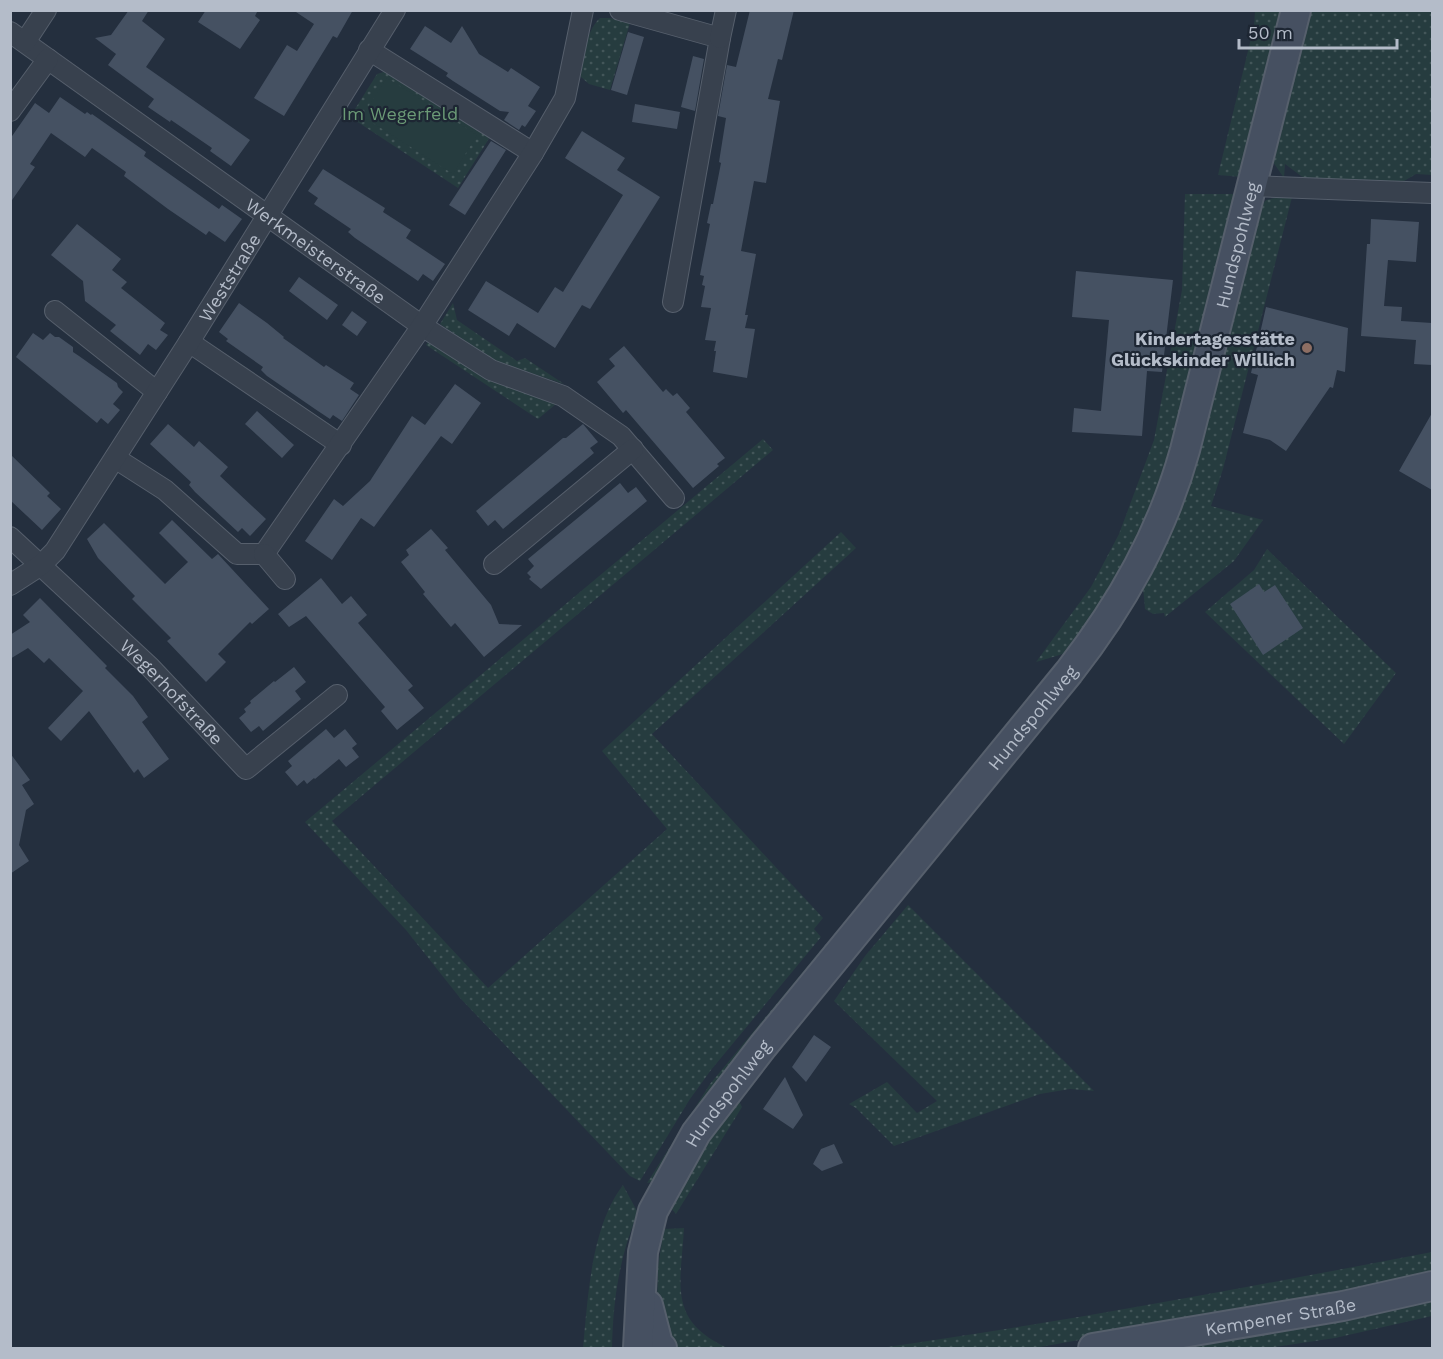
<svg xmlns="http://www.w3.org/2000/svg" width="1443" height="1359" viewBox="0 0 1443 1359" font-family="'Work Sans',sans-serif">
  <defs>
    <pattern id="grass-dots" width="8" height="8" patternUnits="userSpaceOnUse" patternTransform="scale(1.5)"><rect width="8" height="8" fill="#263c3f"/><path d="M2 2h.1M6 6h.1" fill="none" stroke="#435659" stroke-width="1.8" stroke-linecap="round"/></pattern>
  </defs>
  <rect width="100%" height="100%" fill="#242f3e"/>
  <path fill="url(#grass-dots)" d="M1255,11H1282L1242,177L1218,175L1254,26Z
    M1307,11H1432V175L1416,174L1399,184L1305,179L1285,164L1284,178L1273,162V141Z
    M600,18H610L630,23L610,90L589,84L581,77C582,59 586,31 600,18Z
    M390,70L490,137L458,188L350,117L377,74Z
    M1185,194H1238L1180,439L1137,550L1073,651L1036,662L1091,587L1119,534L1154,440L1182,290Z
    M1284,196L1292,197L1223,469L1211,506L1263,520L1234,561L1165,617L1164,613L1153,614L1145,609L1143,587L1257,211L1266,200Z
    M453,303L457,320L517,361L525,358L564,384L495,361L440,324Z
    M429,340L491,381L556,404L538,419L426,345Z
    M763,439L773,450L332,821L488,988L667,829L602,751L841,532L856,548L652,734L823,918L814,929L821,937L711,1070L690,1099L640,1181L630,1176L460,998L406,930L305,822Z
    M1267,549L1396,673L1344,744L1205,612L1254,570Z
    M908,905L1094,1091L1070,1089L1040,1094L894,1146L856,1108L849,1104L887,1082L917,1113L937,1101L834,1001L865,956Z
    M826,944L828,947L675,1145L652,1182L647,1183L710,1084Z
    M733,1099L739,1101L742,1107L676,1214L670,1207L682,1179Z
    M623,1185L638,1213C619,1256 613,1302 612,1348H583C588,1297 591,1227 623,1185Z
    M684,1228C681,1284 667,1321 728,1348H673L657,1307L658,1266L664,1229Z
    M1432,1252V1276L1035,1348H880C1065,1322 1249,1287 1432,1252Z
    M1432,1298V1316L1335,1338L1268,1348H1169Z"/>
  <path fill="#263c3f" d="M387,78L477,135L453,174L362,116Z"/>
  <path fill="#455162" d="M129,10H149L142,21L165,39L146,67L250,140L231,166L210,151L212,148L171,120L170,122L148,107L154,99L108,65L116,54L95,38L111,35Z
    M206,10H258L255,16L260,20L240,49L198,22Z
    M293,10H353L337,38L333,36L284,116L254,98L287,45L297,51L314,24Z
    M750,10H794L782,60L778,59L768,99L780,101L766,183L754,181L741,251L756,254L745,315H748L745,328L755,329L747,378L713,372L716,351H714L716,341L705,340L711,308L701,307L705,286L702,285L704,276L700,275L710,224L707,223L711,204H713L721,163L719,162L726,118L718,116L727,65L736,67Z
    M425,26L451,43L462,26L479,54L508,72L511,68L540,87L528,106L536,111L525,127L522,125L519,130L504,120L509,112L500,111L453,81L446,76L448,73L410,49Z
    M628,32L644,37L627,95L611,90Z
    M693,56L704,59L695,111L681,107Z
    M60,97L85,114L87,112L91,115L92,114L146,152L144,156L219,209L222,205L242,219L225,242L209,231L206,235L168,209L124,176L126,172L92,148L85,157L51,133L30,164L35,167L10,203V139L35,103L49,113Z
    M635,104L680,112L677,129L632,122Z
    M582,131L625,158L617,170L660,197L590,309L582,305L555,348L517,323L509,336L468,310L486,281L538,313L555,287L563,292L623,195L565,158Z
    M491,141L506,150L465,215L449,205Z
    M323,169L385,208L383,212L411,230L406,238L445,264L433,281L423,274L418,281L355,238L348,232L351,229L314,204L318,198L308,191Z
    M1371,219L1419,222L1416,262L1388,260L1384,306L1402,307L1401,321L1432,323V365L1414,364L1416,340L1361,336L1367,244H1370Z
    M77,224L121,259L112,270L127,282L121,288L165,323L160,330L168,335L156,350L148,344L140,355L110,331L116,325L85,301L83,281L51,255Z
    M1076,271L1173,280L1162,372L1147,371L1142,436L1072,432L1074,408L1101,411L1109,320L1072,317Z
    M299,277L338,305L327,320L289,291Z
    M239,303L267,323L284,337L283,338L324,367L326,365L354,383L350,389L359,395L342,421L333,415L330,419L315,409L267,376L261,370L263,367L226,341L228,339L219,332Z
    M1266,307L1348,328L1345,372L1337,370L1333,388L1330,387L1286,451L1270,440L1243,433L1258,375L1251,373Z
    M352,311L367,322L357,336L342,325Z
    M33,333L43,340L50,333L55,337H59L73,347V352L79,356L117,383L118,387L123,392L113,404L120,410L108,424L101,418L97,423L16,357Z
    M624,346L663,392L666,389L673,396L677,393L690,408L686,412L725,458L717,464L719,466L693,488L626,410L623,413L597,382L615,366L609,359Z
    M455,384L481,403L452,444L441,436L374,527L361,518L332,560L305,541L334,499L343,506L370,481L412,416L425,425Z
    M257,411L294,445L282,458L245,424Z
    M1432,413V490L1399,471Z
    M168,424L194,447L199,441L228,467L220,476L266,519L250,536L242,528L238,532L195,492L189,485L191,482L150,444Z
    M583,424L598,442L590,448L594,453L503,529L495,520L488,526L476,511L563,438H566Z
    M10,454L50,493L47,496L61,509L42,530L10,500Z
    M620,483L628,493L636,487L647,501L541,589L529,579L531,577L527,573L534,566L528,559Z
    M172,520L212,559L218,554L269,609L252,624L250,622L218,654L226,662L206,682L167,641L171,638L132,599L135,596L98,558L87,539L104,523L165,584L188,562L159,533Z
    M431,529L448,548L445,550L491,605L499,624L522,625L484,657L455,623L451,627L423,594L425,592L401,562L409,555L406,550Z
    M321,578L342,604L351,596L367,615L358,623L413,686L408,690L424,708L397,730L381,711L385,707L306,616L289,627L278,614Z
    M1259,584L1264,592L1275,585L1303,628L1263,655L1230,604Z
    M40,598L107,666L105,668L133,696L148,717L142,722L169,759L144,778L138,769L134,773L89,711L61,741L48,728L83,691L49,658L44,663L28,648L10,659V635L30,622L23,615Z
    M294,667L306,682L295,691L301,699L263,731L259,726L251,732L239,718L246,712L244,709L251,703L250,701L274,681L275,682Z
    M326,729L334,738L345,729L357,744L352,748L359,757L346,767L339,759L315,779L314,778L307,784L304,780L297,786L285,772L292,766L288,761Z
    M10,753L30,780L22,785L34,804L26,810L19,845L29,861L10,874Z
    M814,1035L831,1047L806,1082L792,1067Z
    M785,1077L803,1115L793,1129L763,1109Z
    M834,1144L843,1163L822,1171L813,1164L821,1149Z"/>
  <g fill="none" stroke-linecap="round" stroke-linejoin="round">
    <defs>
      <g id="street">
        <path d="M620,10L720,38L673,302"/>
        <path id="s1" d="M10,32L422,326L491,370L563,396L621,436L674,498"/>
        <path d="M720,38L726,10"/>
        <path d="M25,42L46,10"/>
        <path d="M369,50L533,153"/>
        <path d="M10,111L48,59"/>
        <path d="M1252,186L1432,193"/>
        <path d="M55,311L157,392"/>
        <path d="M189,342L341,445"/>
        <path d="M115,458L165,490L237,554H264"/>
        <path id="s2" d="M10,537L150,667L246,769L337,695"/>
        <path d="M264,554L422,326L533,153L565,98L583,10"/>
        <path d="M264,554L285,579"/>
        <path d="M494,564L633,449"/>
        <path id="s3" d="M10,585L41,565L55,551L189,342L395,10"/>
      </g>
      <g id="secondary">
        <path d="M648,1305L658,1344L662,1348"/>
        <path id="s4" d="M638,1348L643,1252L653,1211L696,1133L763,1046L1069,672C1122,604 1162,533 1185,450L1296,10"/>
        <path id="s5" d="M1093,1348L1343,1306L1432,1286"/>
      </g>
    </defs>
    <use href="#street" stroke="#565f6c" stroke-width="22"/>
    <use href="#secondary" stroke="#565f6c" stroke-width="32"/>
    <use href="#street" stroke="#38414e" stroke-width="20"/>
    <use href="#secondary" stroke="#465061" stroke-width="28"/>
  </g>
  <circle fill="#8d6e63" stroke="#1d2633" stroke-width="2" cx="1307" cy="348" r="6"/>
  <g text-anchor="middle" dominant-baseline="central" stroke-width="4.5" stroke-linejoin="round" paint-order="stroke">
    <g font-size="18" fill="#6b9a76" stroke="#1d2633">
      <text x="400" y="113">Im Wegerfeld</text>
    </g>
    <g font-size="18" fill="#b4bcc9" stroke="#1d2633">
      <text stroke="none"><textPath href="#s4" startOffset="1284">Hundspohlweg</textPath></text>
      <text stroke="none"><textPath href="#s1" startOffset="376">Werkmeisterstraße</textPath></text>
      <text stroke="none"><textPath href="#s3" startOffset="381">Weststraße</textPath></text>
      <text stroke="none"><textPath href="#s2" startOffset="224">Wegerhofstraße</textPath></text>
      <text stroke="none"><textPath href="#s4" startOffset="762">Hundspohlweg</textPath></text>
      <text stroke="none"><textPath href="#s4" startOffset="278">Hundspohlweg</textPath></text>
      <text stroke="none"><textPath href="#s5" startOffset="190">Kempener Straße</textPath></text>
    </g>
    <g font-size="18" font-weight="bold" fill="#b4bcc9" stroke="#1d2633" text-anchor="end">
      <text x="1295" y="338">Kindertagesstätte<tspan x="1295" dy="21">Glückskinder Willich</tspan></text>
    </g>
  </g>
  <rect width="1443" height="1359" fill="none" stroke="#b4bcc9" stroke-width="24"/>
  <path d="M1239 39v9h158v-9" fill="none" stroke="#b4bcc9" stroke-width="3"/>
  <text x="1248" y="39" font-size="18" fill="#b4bcc9" stroke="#1d2633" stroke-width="4.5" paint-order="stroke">50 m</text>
</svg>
